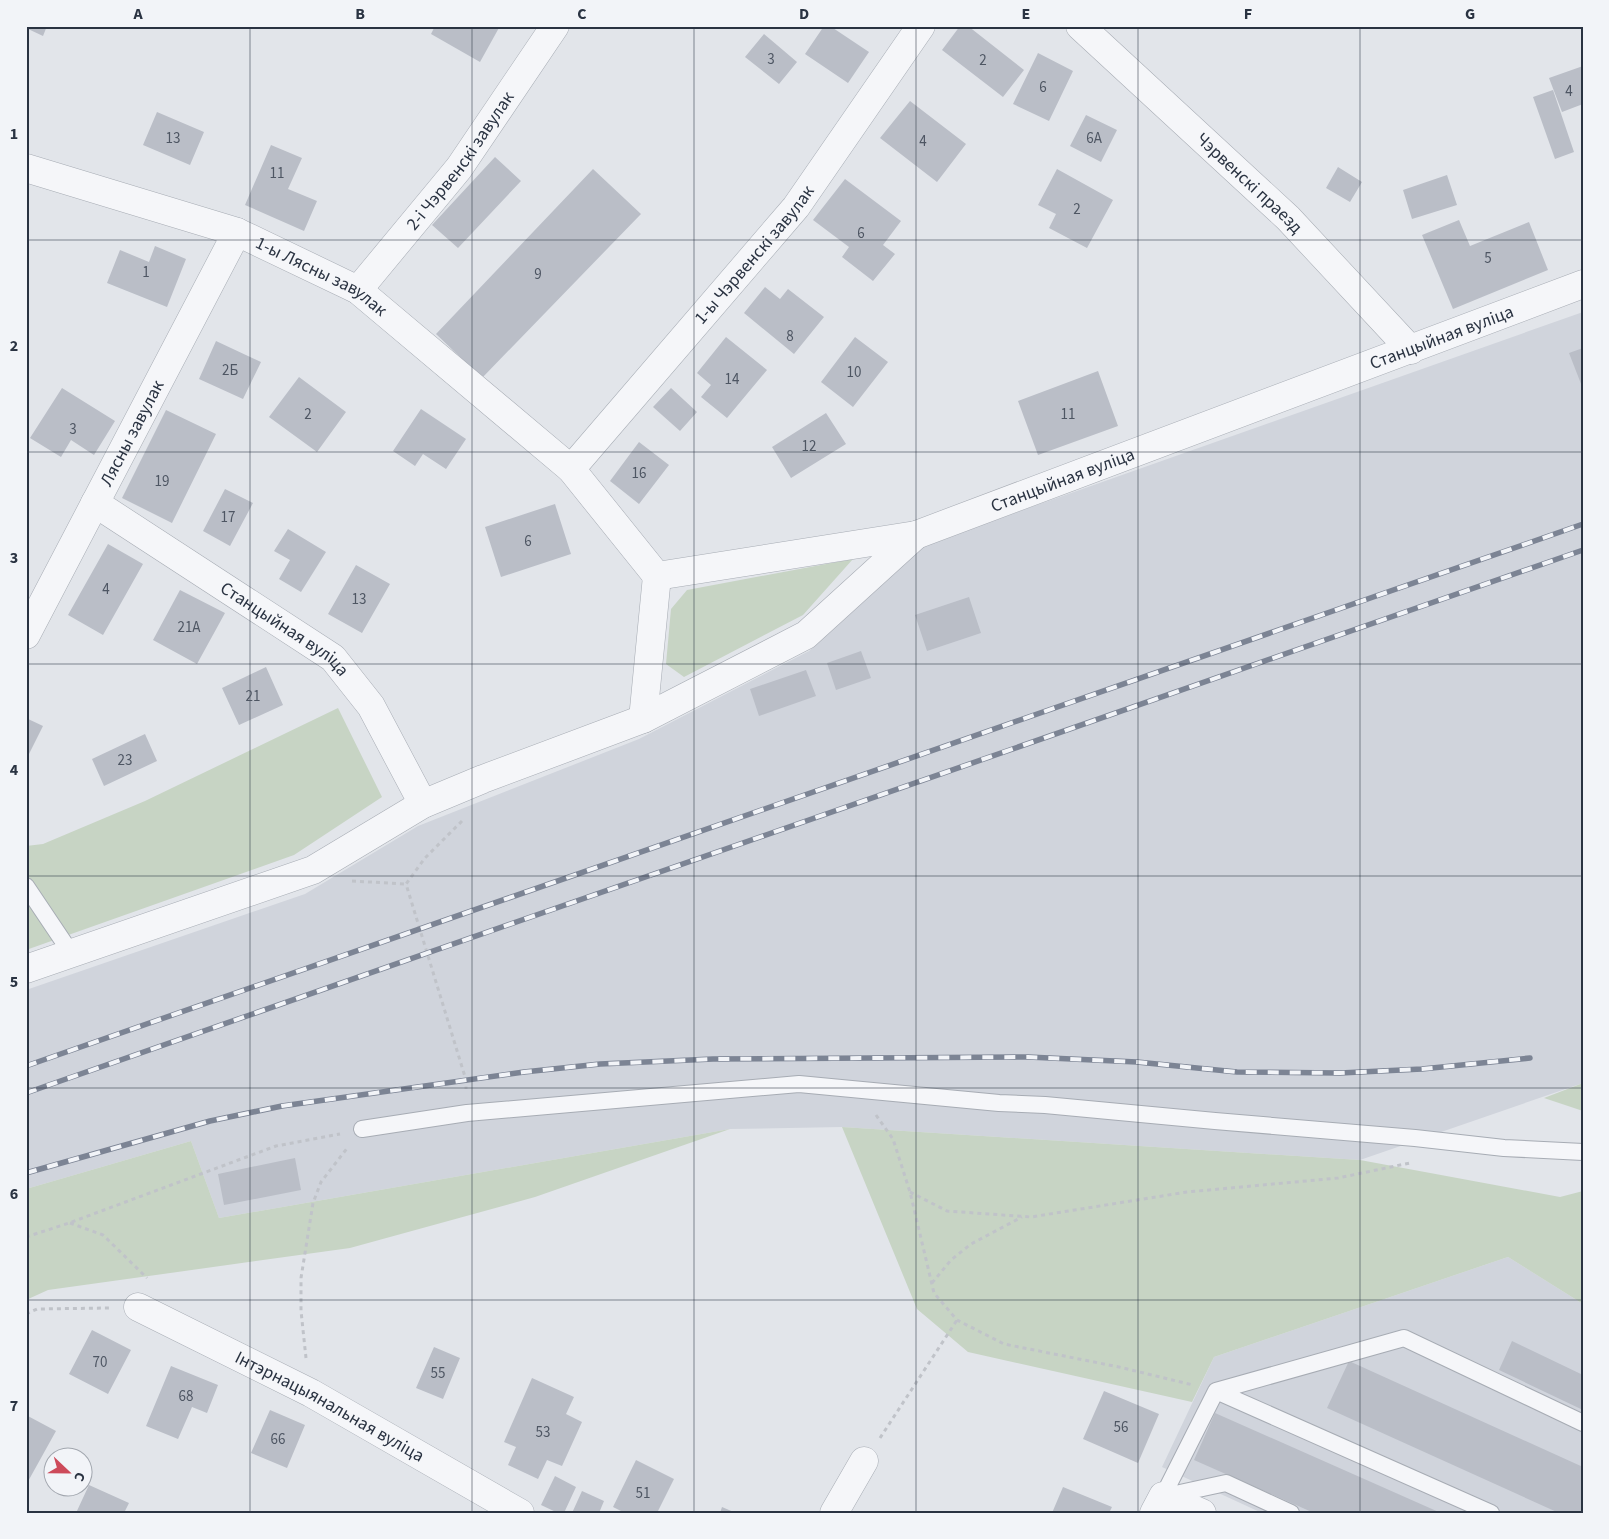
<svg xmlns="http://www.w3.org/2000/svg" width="1609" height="1539" viewBox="0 0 1609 1539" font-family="'Source Sans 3',sans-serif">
  <rect width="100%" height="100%" fill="#e2e5ea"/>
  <path fill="#d0d4dc" d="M1583,312V1083L1360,1160L842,1127L730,1129L219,1218L191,1141L26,1189V990L305,894L418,826L639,739L809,651L924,545Z
    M1508,1257L1583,1304V1513H1262L1162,1467L1214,1357Z"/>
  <path fill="#c7d4c4" d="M853,559L803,615L684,677L666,664L671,609L687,590Z
    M338,708L382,797L294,855L26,950V846L43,844L145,801Z
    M1583,1083V1111L1544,1098Z
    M842,1127L1360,1160L1560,1197L1583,1191V1304L1508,1257L1214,1357L1192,1402L968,1352L917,1309Z
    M730,1129L535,1197L350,1248L48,1290L26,1300V1189L191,1141L219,1218Z"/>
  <path fill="#babec7" d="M26,26H47L43,36L26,28Z
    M435,26H500L480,62L431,34Z
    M824,26H830L869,52L848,83L805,54Z
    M960,26H968L1024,70L1003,97L942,50Z
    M764,34L797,62L779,84L745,57Z
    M1038,53L1073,71L1049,121L1013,104Z
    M1583,66V104L1562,112L1549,78Z
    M1553,90L1574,152L1555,159L1533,97Z
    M910,101L966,144L937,182L880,138Z
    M157,112L204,132L190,165L143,145Z
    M1086,115L1117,130L1101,162L1070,146Z
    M271,145L302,158L288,189L317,201L304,231L245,205Z
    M495,157L521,181L458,248L432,225Z
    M1338,167L1362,182L1350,202L1326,188Z
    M593,169L641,214L482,378L436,334Z
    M1057,169L1113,200L1087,248L1049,228L1056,214L1038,205Z
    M1447,175L1457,205L1412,219L1403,190Z
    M845,179L901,221L883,245L895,254L873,281L842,257L849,247L813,220Z
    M1459,220L1470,246L1529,222L1548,270L1453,309L1422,235Z
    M155,246L186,259L167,307L107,283L120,250L149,262Z
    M765,287L780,299L788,289L824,317L794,354L744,313Z
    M726,337L767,370L727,418L701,397L711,385L697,373Z
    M855,337L888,362L853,407L821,382Z
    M216,341L261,362L243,399L199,379Z
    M1583,348V389L1569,353Z
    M1098,371L1118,426L1038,455L1018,401Z
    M299,377L346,412L317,452L269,417Z
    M62,388L115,421L94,455L71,440L61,457L30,438Z
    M671,388L697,412L680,431L653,407Z
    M421,409L466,439L446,469L423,454L415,466L393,451Z
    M166,410L216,434L172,523L122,498Z
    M826,413L846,444L791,478L772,447Z
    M639,442L669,465L639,504L610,481Z
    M225,489L253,503L230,546L203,531Z
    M555,504L571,554L501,577L485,527Z
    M288,529L326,552L301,592L279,579L290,560L274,551Z
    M108,544L143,564L103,635L68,615Z
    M356,565L390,584L362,633L328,614Z
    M180,590L225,613L197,664L153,640Z
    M969,597L981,633L927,651L915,615Z
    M861,651L871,678L836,690L827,663Z
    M266,667L283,705L239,725L222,688Z
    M806,670L816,696L759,716L750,689Z
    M26,718L43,726L26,760Z
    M145,734L157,761L104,786L92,759Z
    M295,1158L301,1190L224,1205L218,1174Z
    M92,1330L131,1350L108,1394L69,1374Z
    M1512,1341L1583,1375V1410L1499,1370Z
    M434,1347L460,1358L443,1399L416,1388Z
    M1349,1361L1583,1467V1513H1559L1327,1408Z
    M171,1366L218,1385L207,1413L192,1407L178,1439L146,1426Z
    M532,1378L574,1397L566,1414L582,1422L562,1466L547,1460L538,1479L508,1465L516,1447L504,1442Z
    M1104,1391L1159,1414L1138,1463L1083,1439Z
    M270,1410L305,1425L287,1468L251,1453Z
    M1215,1413L1441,1513H1314L1194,1460Z
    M26,1415L56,1431L26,1485Z
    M636,1460L674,1479L657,1513H625L613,1507Z
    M555,1476L576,1487L564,1513H558L541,1505Z
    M89,1485L129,1503L124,1513H76Z
    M1063,1487L1112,1507L1109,1513H1052Z
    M582,1491L604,1501L599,1513H572Z
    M722,1507L736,1513H720Z"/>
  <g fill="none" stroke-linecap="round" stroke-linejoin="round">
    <defs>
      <path id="service" d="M26,886L71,953
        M362,1129L467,1113L799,1084L999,1103L1045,1105L1215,1121L1415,1138L1504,1148L1583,1152
        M1216,1391L1491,1513
        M1163,1496L1216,1391L1404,1338L1583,1423
        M1166,1496L1226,1483L1291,1513"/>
      <g id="minor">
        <path id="s1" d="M1080,26L1288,218L1411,350"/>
        <path id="s2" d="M26,168L237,232L358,290L571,469L657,576L916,535L1583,284"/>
        <path id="s3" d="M358,290L459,168L555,26"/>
        <path id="s4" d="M571,469L796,207L921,26"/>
        <path id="s5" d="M95,503L333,658L371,706L423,804"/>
        <path id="s6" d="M26,635L237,232"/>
        <path d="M643,719L657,576"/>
        <path d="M26,969L313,870L423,804L483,779L643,719L806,635L916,535"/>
        <path id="s7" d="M138,1307L311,1393L520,1513"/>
        <path d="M834,1513L864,1461"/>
        <path d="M1154,1513L1163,1496L1202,1513"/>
      </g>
    </defs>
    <use href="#service" stroke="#a7acb4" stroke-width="18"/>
    <use href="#minor" stroke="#a7acb4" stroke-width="29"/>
    <path stroke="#c0c3c9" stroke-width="3" stroke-dasharray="4 4" stroke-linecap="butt" d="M462,821L425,858L406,884L466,1080V1089
      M352,881L406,884
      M876,1115L893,1139L910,1192L934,1293L957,1320L1004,1344L1119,1367L1193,1385
      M910,1192L947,1211L1031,1217L1187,1192L1338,1178L1410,1163
      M70,1223L103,1235L147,1278
      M26,1237L69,1223L276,1146L340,1134
      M932,1283L951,1260L971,1244L1022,1217
      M26,1314L37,1309L110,1308
      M306,1358L301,1311V1278L313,1203L321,1182L348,1147
      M880,1438L957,1320"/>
    <use href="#service" stroke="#f5f6f9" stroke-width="16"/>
    <use href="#minor" stroke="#f5f6f9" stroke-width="28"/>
    <defs>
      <path id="rail" d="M26,1066L1583,524
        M26,1093L1583,550
        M26,1173L210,1121L282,1106L524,1072L600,1064L713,1059L1028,1057L1137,1062L1237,1072L1340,1073L1422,1069L1530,1058"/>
    </defs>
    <use href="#rail" stroke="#7c8494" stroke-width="5.5"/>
    <use href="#rail" stroke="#f2f4f8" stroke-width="4" stroke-dasharray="11" stroke-linecap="butt"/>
  </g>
  <path fill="none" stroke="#2a3342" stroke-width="1" stroke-opacity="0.55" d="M250,26V1513M472,26V1513M694,26V1513M916,26V1513M1138,26V1513M1360,26V1513M26,240H1583M26,452H1583M26,664H1583M26,876H1583M26,1088H1583M26,1300H1583"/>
  <g text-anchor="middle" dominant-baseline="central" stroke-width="4" stroke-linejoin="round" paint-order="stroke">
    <g font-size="15" fill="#4e5663">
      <text x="771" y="59">3</text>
      <text x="983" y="60">2</text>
      <text x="1043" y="87">6</text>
      <text x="1569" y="91">4</text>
      <text x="173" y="138">13</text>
      <text x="1094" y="138">6А</text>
      <text x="923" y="141">4</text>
      <text x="277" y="173">11</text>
      <text x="1077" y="209">2</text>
      <text x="861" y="233">6</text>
      <text x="1488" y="258">5</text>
      <text x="146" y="272">1</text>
      <text x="538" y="274">9</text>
      <text x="790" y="336">8</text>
      <text x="230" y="370">2Б</text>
      <text x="854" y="372">10</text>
      <text x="732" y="379">14</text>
      <text x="308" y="414">2</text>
      <text x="1068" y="414">11</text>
      <text x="73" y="429">3</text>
      <text x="809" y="446">12</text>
      <text x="639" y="473">16</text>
      <text x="162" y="481">19</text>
      <text x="228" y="517">17</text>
      <text x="528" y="541">6</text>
      <text x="106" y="589">4</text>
      <text x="359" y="599">13</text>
      <text x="189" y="627">21А</text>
      <text x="253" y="696">21</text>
      <text x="125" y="760">23</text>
      <text x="100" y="1362">70</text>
      <text x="438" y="1373">55</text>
      <text x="186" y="1396">68</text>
      <text x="1121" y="1427">56</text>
      <text x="543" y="1432">53</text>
      <text x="278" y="1439">66</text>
      <text x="643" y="1493">51</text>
    </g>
    <g font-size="18" fill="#2a3342" stroke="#f2f4f8">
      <text stroke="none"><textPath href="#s3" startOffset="165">2-і Чэрвенскі завулак</textPath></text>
      <text stroke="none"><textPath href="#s1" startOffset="231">Чэрвенскі праезд</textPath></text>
      <text stroke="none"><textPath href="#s4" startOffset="282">1-ы Чэрвенскі завулак</textPath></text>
      <text stroke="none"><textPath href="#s2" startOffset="316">1-ы Лясны завулак</textPath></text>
      <text stroke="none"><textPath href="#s2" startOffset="1594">Станцыйная вуліца</textPath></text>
      <text stroke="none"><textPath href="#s6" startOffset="228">Лясны завулак</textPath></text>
      <text stroke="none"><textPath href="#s2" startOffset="1189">Станцыйная вуліца</textPath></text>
      <text stroke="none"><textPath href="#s5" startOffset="228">Станцыйная вуліца</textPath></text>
      <text stroke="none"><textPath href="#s7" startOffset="216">Інтэрнацыянальная вуліца</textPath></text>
    </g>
  </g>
  <rect width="1609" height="1539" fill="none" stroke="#f2f4f8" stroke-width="55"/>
  <g transform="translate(68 1472) rotate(112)"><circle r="24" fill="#f2f4f8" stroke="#a2a7af"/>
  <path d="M0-4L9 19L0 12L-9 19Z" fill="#cd4a5a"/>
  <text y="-8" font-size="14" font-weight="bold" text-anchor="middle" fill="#2a3342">С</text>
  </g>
  <rect x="28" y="28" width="1554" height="1484" fill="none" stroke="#2a3342" stroke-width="2"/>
  <g font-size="16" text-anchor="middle" font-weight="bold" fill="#2a3342">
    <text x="138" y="19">A</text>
    <text x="360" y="19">B</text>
    <text x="582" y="19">C</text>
    <text x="804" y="19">D</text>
    <text x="1026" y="19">E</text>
    <text x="1248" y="19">F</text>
    <text x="1470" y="19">G</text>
    <text x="14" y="139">1</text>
    <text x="14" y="351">2</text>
    <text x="14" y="563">3</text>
    <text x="14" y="775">4</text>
    <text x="14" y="987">5</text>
    <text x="14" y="1199">6</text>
    <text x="14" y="1411">7</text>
  </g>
</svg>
